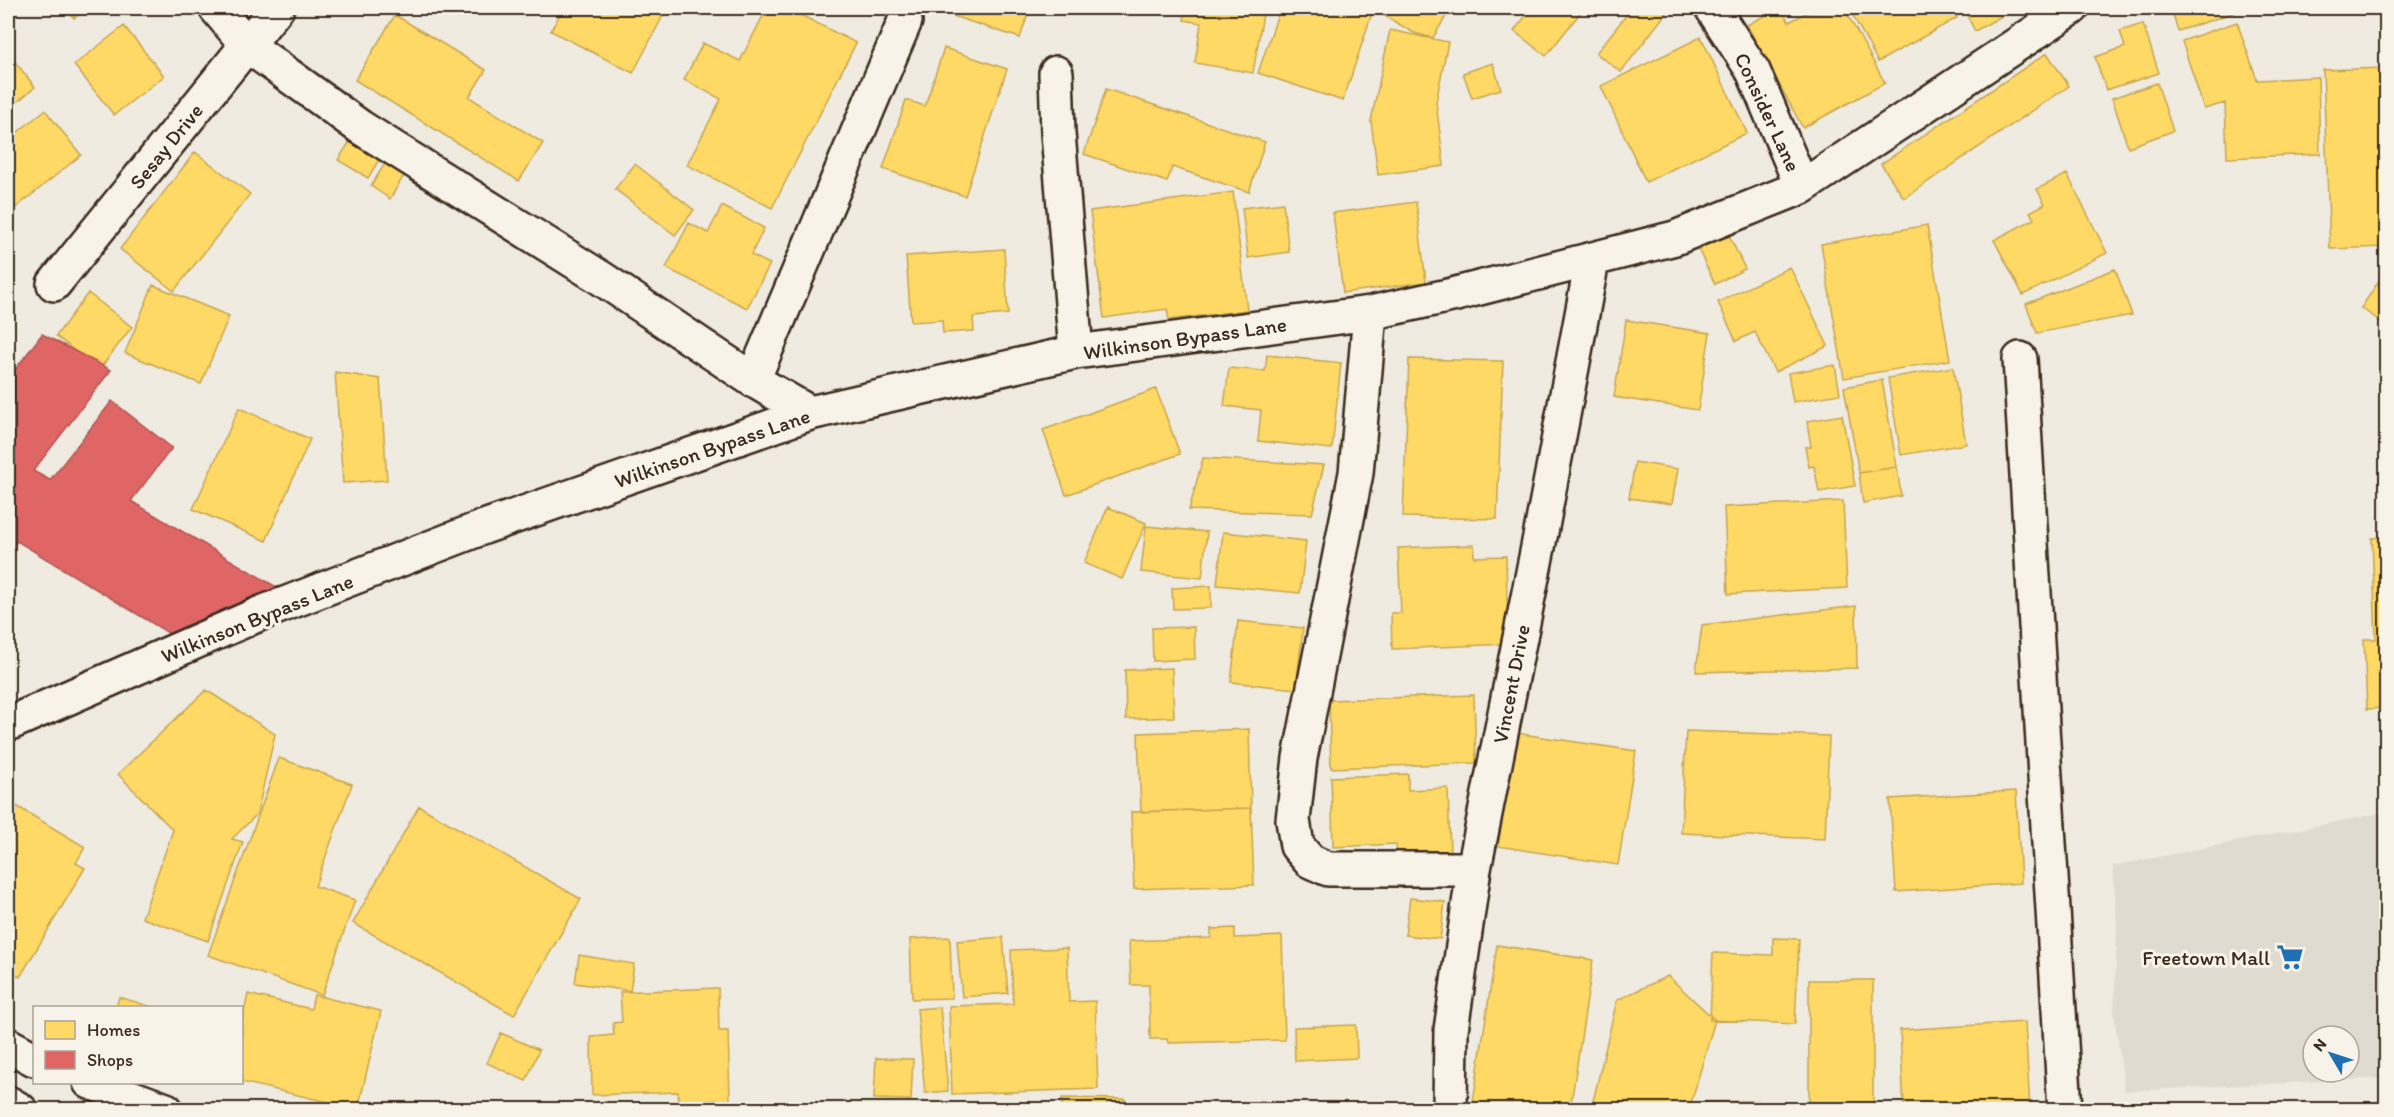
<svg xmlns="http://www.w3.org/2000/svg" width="2394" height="1117" viewBox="0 0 2394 1117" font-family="Itim,sans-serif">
  <rect width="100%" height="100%" fill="#efebe0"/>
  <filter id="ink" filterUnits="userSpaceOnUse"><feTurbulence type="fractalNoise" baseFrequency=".0167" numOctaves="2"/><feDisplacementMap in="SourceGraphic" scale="12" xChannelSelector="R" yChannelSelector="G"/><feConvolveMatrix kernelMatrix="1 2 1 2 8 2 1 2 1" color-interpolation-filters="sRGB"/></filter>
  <g filter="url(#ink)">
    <path fill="#e0dbd0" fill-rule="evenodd" d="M2386,812V1078L2125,1091L2114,1014L2117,926L2113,866ZM2313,1036H2349V1072H2313Z"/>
    <path fill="#ffd966" stroke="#c4a450" stroke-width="1.5" d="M65,8H88L74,18Z
      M563,8H667L633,73L551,31Z
      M767,8H787L856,43L772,208L687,165L721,99L684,80L703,43L740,61Z
      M946,8H1030L1020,38L944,13Z
      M1186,8H1264L1253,73L1195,63L1201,23L1184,20Z
      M1280,8H1355L1372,13L1343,101L1258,73Z
      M1371,8H1451L1433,38L1414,33Z
      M1532,8H1584L1546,56L1514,31Z
      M1632,8H1670L1621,72L1596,53Z
      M1779,8H1781L1789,22L1815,8H1844L1885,83L1803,128L1747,25Z
      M1849,8H1952L1957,18L1878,62Z
      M1963,8H2016L1975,31Z
      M2171,8H2248L2178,31Z
      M395,15L486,70L469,97L543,143L519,181L355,80Z
      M2237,22L2257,80L2318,77L2320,154L2227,158L2225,103L2204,109L2182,41Z
      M2143,24L2159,73L2106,90L2095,57L2125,47L2120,31Z
      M124,26L164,76L114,115L74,65Z
      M1390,30L1448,42L1436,102L1444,166L1378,175L1371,121Z
      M1701,37L1747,133L1646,182L1601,86Z
      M944,48L1007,69L965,196L883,169L906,100L925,106Z
      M8,53L35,87L8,110Z
      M2047,53L2069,86L1904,198L1881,164Z
      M1493,63L1501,89L1472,98L1463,73Z
      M2386,68V247L2330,249L2323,70Z
      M2157,83L2173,131L2128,147L2112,98Z
      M1106,89L1265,142L1249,192L1172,167L1167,182L1084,154Z
      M45,110L81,155L8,214V127L14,135Z
      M354,135L383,153L368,178L338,160Z
      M195,152L250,194L174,291L120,249Z
      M387,160L406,172L390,199L371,186Z
      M635,164L694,210L675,235L615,189Z
      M2067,174L2107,253L2023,295L1994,240L2034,219L2030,212L2045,204L2037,189Z
      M1233,192L1247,310L1169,320L1167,309L1104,318L1090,211Z
      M1416,202L1426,282L1343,293L1333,213Z
      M1283,203L1289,252L1248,258L1242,208Z
      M722,206L764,228L751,255L770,264L747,308L666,268L689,223L708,233Z
      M1927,225L1950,360L1844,378L1821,244Z
      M1728,233L1745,269L1715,284L1698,249Z
      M1004,249L1008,314L973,317L974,331L943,333L942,320L911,322L906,256Z
      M1790,267L1828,346L1775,372L1755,332L1736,341L1718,302Z
      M2115,269L2132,315L2037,333L2026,304Z
      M2386,270V325L2361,308Z
      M153,285L229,316L201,384L125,353Z
      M88,293L132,327L99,370L56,336Z
      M1626,320L1710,333L1698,410L1614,397Z
      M1267,355L1341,363L1332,449L1258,441L1261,410L1224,406L1229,368L1265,371Z
      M1409,359L1503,361L1497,519L1403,517Z
      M1835,365L1840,394L1793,402L1788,373Z
      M1953,367L1966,444L1901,455L1888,378Z
      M335,372L380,379L387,480L343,483Z
      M1882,380L1897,467L1859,473L1844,387Z
      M1156,389L1180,454L1066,495L1043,430Z
      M239,408L310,439L266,541L193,509Z
      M1842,415L1855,486L1819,492L1814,466L1809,467L1805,447H1811L1807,421Z
      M1203,458L1324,465L1312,514L1189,510Z
      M1635,462L1678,469L1672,504L1629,498Z
      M1897,467L1901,496L1863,503L1859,473Z
      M1843,501L1847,588L1728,594L1724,507Z
      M1108,507L1146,523L1122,579L1084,563Z
      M1146,526L1207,532L1202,578L1141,572Z
      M1223,532L1306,541L1300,593L1217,585Z
      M2386,537V708L2367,709L2364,639H2376L2372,538Z
      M1474,545V557L1506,556L1508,644L1392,649L1391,613H1401L1398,548Z
      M1211,586V608L1173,609L1172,588Z
      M1856,606L1857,668L1696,672L1702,625Z
      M8,618L13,620L8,635Z
      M1238,621L1303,628L1296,689L1231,682Z
      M1194,627L1195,659L1153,661L1152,628Z
      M1172,668L1174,717L1126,719L1125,670Z
      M206,690L275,734L257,814L232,839L243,842L208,941L142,918L173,830L118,774Z
      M1474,695L1476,763L1331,768L1329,700Z
      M1249,729L1251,808L1141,812L1138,733Z
      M1686,731L1829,736L1825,839L1681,833Z
      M1516,733L1636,751L1618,865L1498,846Z
      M279,758L352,784L315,886L355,900L322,995L208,955Z
      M1408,774V790L1448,788L1450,853L1397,854L1396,844L1333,847L1331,777Z
      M2016,791L2021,883L1896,892L1890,799Z
      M8,801L85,847L76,863L85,868L20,977L8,970Z
      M419,806L581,899L514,1015L353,923Z
      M1251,808L1254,885L1134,889L1131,812Z
      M1410,898L1445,902L1440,939L1405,935Z
      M1235,928V938L1282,936L1285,1040L1168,1043L1167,1039H1150L1149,985H1131L1129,941L1211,938V929Z
      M950,937L952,998L912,999L910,939Z
      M1003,937L1008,993L962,997L957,941Z
      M1773,938L1799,939L1795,1024L1710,1020L1713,953L1773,955Z
      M1497,945L1593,960L1570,1110H1518L1473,1102Z
      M1067,948L1069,1002L1095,1001L1098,1089L952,1094L949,1006L1013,1004L1011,950Z
      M579,955L634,964L630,991L575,983Z
      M1668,976L1715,1020L1689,1110H1591L1617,1000Z
      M1809,980H1873V1110H1809Z
      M718,988L719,1031H728L730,1100L678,1102V1092L592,1095L591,1037L614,1035L613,1023L622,1022L620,992Z
      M248,994L311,1009L314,995L381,1011L358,1109L242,1082V1022Z
      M119,997L155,1008H116Z
      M940,1007L948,1091L925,1093L917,1009Z
      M2025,1022L2030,1110H1904L1900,1030Z
      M1356,1025L1357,1058L1295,1061L1294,1027Z
      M501,1033L539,1050L526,1081L487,1063Z
      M876,1058L913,1059L911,1100L874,1099Z
      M1062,1098L1125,1099V1110H1062Z
      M1759,1101V1110H1701V1102Z"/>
    <path fill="#e06666" stroke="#ae5450" stroke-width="1.5" d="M42,334L111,370L33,471L50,480L112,401L172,448L131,501L278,588L173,636L17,541L8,553V379Z"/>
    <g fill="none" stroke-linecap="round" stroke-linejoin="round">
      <defs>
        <path id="minor" d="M216,8L248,46L360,127L601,278L753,380L810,413
          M1712,8L1753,71L1802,187
          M1056,73L1058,133L1076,352
          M54,284L277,8
          M1370,313L1356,473L1300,758L1293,820L1297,846L1310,861L1328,869H1474
          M2020,359L2065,1110
          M753,380L905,21
          M8,724L259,614L484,527L810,413L1076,352L1370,313L1452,295L1675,238L1802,187L2072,8
          M1450,1110L1451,1030L1474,869L1542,527L1592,261"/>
        <path id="major" d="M8,1045L34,1059
          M90,1082L166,1110
          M8,1103L20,1110"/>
      </defs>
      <use href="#minor" stroke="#3b2a1e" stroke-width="38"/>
      <use href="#major" stroke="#3b2a1e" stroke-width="38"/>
      <use href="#minor" stroke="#f7f3e8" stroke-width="33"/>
      <use href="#major" stroke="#f7f3e8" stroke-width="33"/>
    </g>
  </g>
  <defs>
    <symbol id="supermarket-bare" viewBox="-9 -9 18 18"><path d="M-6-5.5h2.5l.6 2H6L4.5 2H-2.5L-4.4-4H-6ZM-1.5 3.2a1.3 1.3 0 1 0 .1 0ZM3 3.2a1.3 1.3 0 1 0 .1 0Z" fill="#1f6fb2" stroke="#f7f3e8" stroke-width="2.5" paint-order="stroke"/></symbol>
  </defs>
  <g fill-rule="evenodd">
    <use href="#supermarket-bare" x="2271" y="938" width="38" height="38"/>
  </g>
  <g text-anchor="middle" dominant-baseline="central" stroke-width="6" stroke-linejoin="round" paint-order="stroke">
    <g font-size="21" fill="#3b2a1e" stroke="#f7f3e8">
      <text transform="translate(1768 112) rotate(65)">Consider Lane</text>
      <text transform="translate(166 146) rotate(-51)">Sesay Drive</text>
      <text transform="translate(1185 338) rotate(-8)">Wilkinson Bypass Lane</text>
      <text transform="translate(712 448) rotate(-19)">Wilkinson Bypass Lane</text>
      <text transform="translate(257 618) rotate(-22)">Wilkinson Bypass Lane</text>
      <text transform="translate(1511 684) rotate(-79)">Vincent Drive</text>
    </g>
    <g font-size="21" fill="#3b2a1e" stroke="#f7f3e8" text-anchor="end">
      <text x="2270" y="957">Freetown Mall</text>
    </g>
  </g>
  <rect width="2394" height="1117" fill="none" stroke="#f7f3e8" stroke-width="30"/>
  <rect x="15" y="15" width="2364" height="1087" fill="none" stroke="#3b2a1e" stroke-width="2" filter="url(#ink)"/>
  <rect x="33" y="1006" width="210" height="78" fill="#f7f3e8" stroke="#aca397" stroke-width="1.5"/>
  <rect x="45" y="1021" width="30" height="18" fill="#ffd966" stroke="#aca397" stroke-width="1.5"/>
  <text x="87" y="1036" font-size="18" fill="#3b2a1e">Homes</text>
  <rect x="45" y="1051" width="30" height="18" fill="#e06666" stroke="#aca397" stroke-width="1.5"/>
  <text x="87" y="1066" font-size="18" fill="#3b2a1e">Shops</text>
  <g transform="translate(2331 1054) rotate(309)"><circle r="28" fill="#f7f3e8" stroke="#aca397" stroke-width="1.5"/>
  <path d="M0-4.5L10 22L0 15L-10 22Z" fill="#1f6fb2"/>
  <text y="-9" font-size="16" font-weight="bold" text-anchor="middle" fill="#3b2a1e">N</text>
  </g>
</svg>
